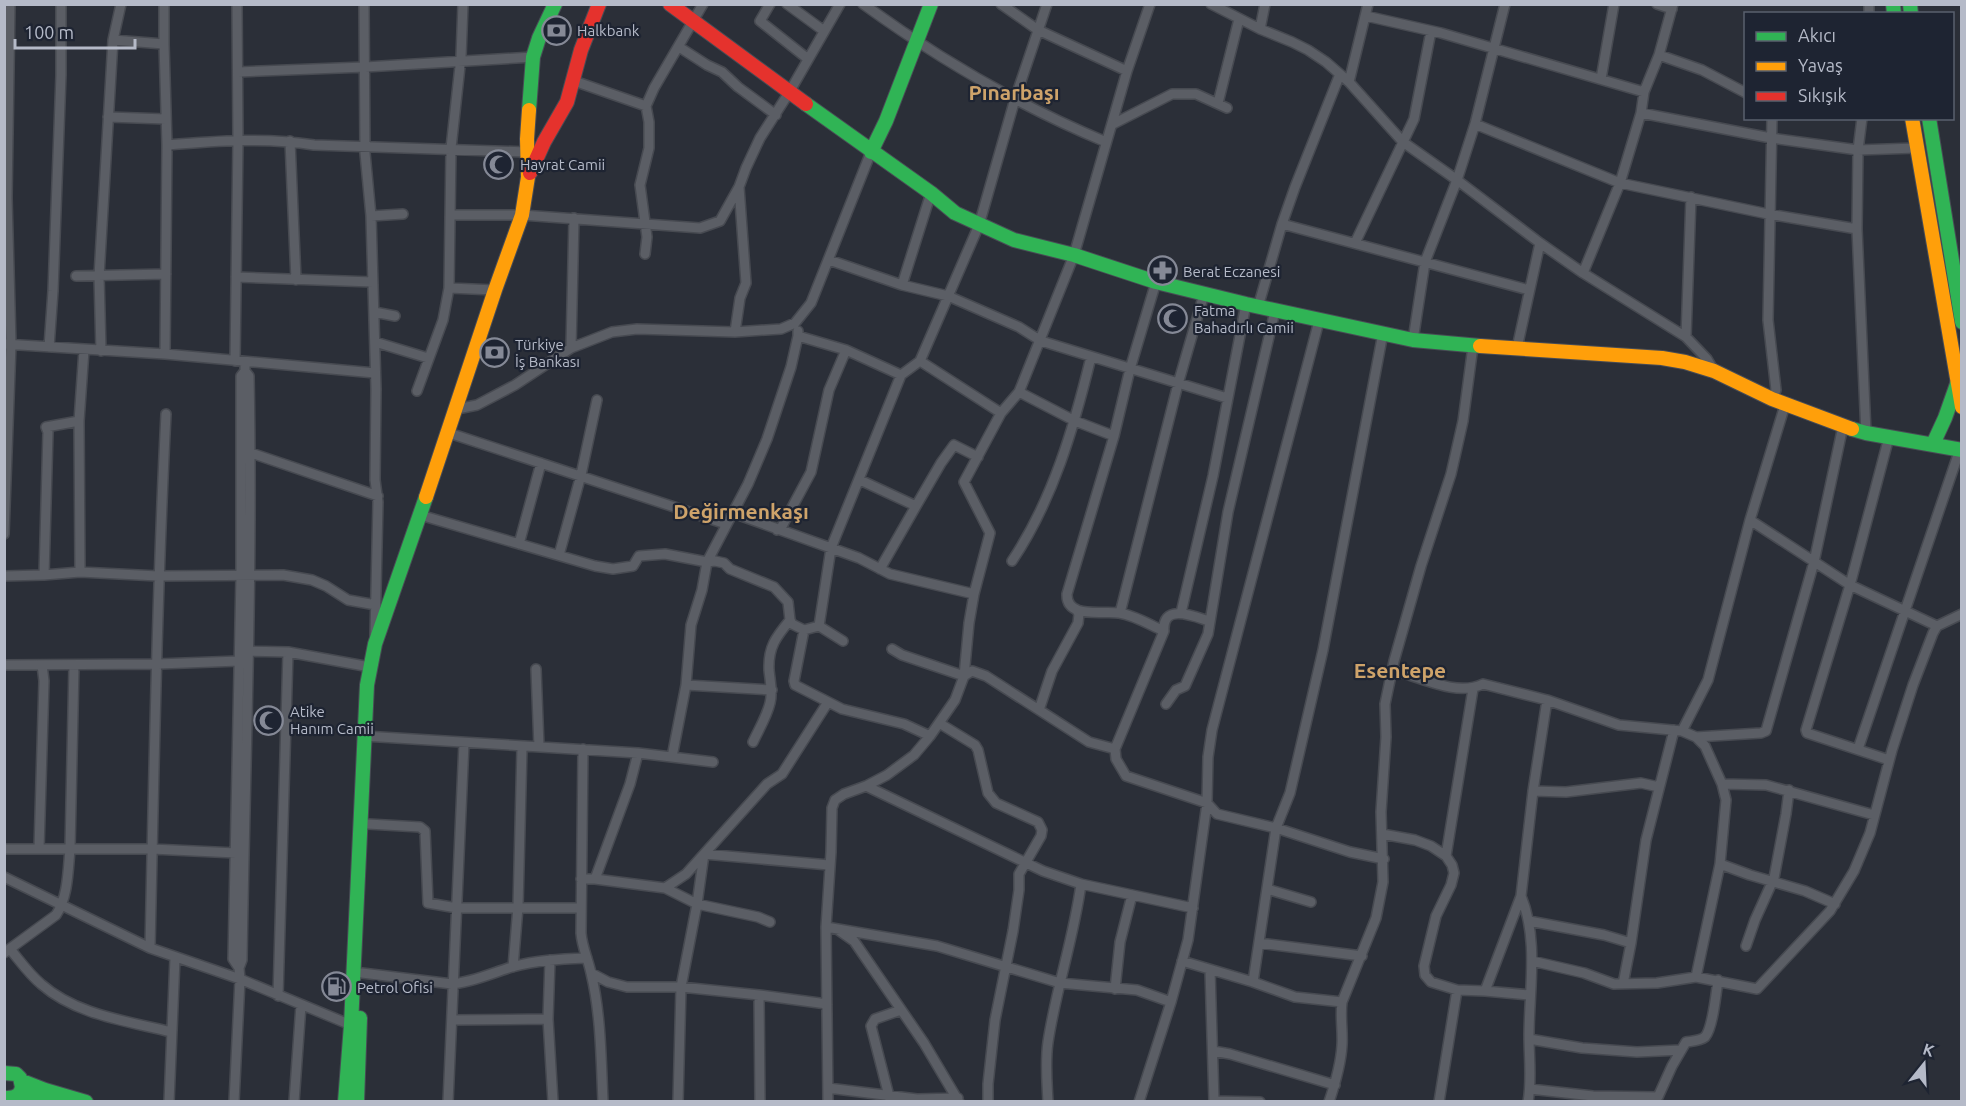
<svg xmlns="http://www.w3.org/2000/svg" width="1966" height="1106" viewBox="0 0 1966 1106" font-family="Ubuntu,sans-serif">
  <rect width="100%" height="100%" fill="#2b2f38"/>
  <g fill="none" stroke-linecap="round" stroke-linejoin="round">
    <defs>
      <path id="street" d="M364,4L365,153L371,216L376,389L375,480L378,502L375,635
        M770,4L760,21L808,59
        M787,4L824,31
        M863,4C939,59 1019,106 1106,142
        M1001,4L1038,30L1127,71
        M1211,4L1260,29L1292,42L1308,50L1326,62L1349,82L1403,142L1457,180L1540,243L1583,273L1686,337L1707,359L1714,371
        M1657,4L1672,9
        M1869,14V4
        M1366,16L1441,33L1644,92
        M1260,29L1265,4
        M113,40L164,44L167,145L165,354
        M164,44V4
        M679,47L707,65L722,72L738,87L776,115
        M1659,55L1702,70L1746,93
        M238,72L365,67L533,57
        M1601,79L1614,4
        M574,81L646,106
        M1349,82L1368,4
        M1218,103L1239,19
        M1641,113L1771,138L1858,150L1916,148
        M108,117L166,119
        M1772,118L1768,320L1776,390L1772,399
        M1862,118L1858,150L1857,229L1866,433
        M1113,124L1172,94H1196L1227,108
        M1475,124L1620,183L1768,214L1857,229
        M290,141L296,280
        M167,145C216,141 266,137 314,145L527,152
        M450,215H522L700,228L720,221L739,187L746,168L760,138L790,91L840,4
        M371,216L403,214
        M1282,224L1529,290
        M1355,243L1414,119L1431,31
        M645,254L647,237L640,185L649,148V122L646,106L654,88L703,4
        M829,260L902,285L948,296L1019,327L1041,341L1227,398
        M1583,273L1620,183L1641,113L1644,92L1659,55L1673,4
        M76,276L166,274
        M236,277L373,282
        M1156,282L1130,369L1114,436L1067,594C1066,620 1104,610 1119,613C1134,615 1150,625 1164,631
        M902,285L931,193
        M449,288L495,290
        M1258,307L1282,224L1295,187L1340,74
        M374,312L395,316
        M735,332L740,298L746,283L739,187
        M798,336L846,350L901,375L920,361L979,225L1015,99L1047,4
        M1686,337L1691,197
        M1413,340L1425,262L1457,180L1475,124L1505,4
        M375,342L428,358
        M4,344L165,354L375,373
        M49,347L53,291L61,75V4
        M571,348L574,218
        M1517,348L1540,243
        M101,351L99,276L113,40L121,4
        M235,361L238,140L237,4
        M920,361L1001,413L1019,392L1074,255L1127,71L1150,4
        M417,391L443,320L449,288L451,148L461,57L463,4
        M1019,392L1075,421L1114,436
        M457,409L477,405L515,385L571,348L612,332L637,329L735,332L781,329L795,323L811,303L871,152
        M449,433L726,524
        M251,453L378,496
        M860,480L916,506
        M733,513L859,558L890,574L974,594
        M420,515L595,566L613,569L633,566L639,556L665,554L707,562L715,561L724,563L730,569L774,587L788,602L790,620L792,624L804,630L819,626L843,641
        M1750,520L1850,585L1937,626
        M777,530L781,528L811,472L829,390L846,350
        M4,534L11,344L7,198L10,4
        M519,544L541,463
        M559,555L581,475L597,400
        M1012,561C1053,500 1074,427 1091,357
        M880,569L916,506L941,463L954,445L978,457
        M80,572L79,421L84,350
        M44,575L48,432L46,427L79,421
        M4,576L44,575L80,572L158,576L283,575L312,580L326,586L348,600L376,605
        M1120,613L1178,384L1204,294
        M1181,613L1213,476L1246,304
        M819,626L831,548L901,375
        M804,630L794,681L795,685L842,709L904,724L930,736
        M892,649L902,655L964,676L972,671L986,676L1089,742L1115,749L1116,759L1126,776L1207,803L1217,814L1276,828L1350,852L1384,859
        M4,665L158,664L239,661L247,651L288,652L370,667
        M536,669L539,747
        M1393,670C1420,677 1457,697 1483,684L1547,700L1619,725L1682,731L1696,737L1705,746L1722,784L1726,800L1720,864L1696,977
        M686,685L772,690
        M1166,704L1176,690L1185,686L1208,634L1228,512L1275,311
        M1039,710L1052,671L1078,623L1079,614L1076,609
        M939,723L975,745L978,750L988,793L996,803L1038,822L1042,830L1041,836L1019,874V890L1013,931L995,1020L988,1084V1102
        M1682,731L1708,680L1750,520L1785,405
        M364,736L638,753L713,762
        M1696,737L1761,733L1766,731L1814,562L1843,426
        M753,742C759,729 767,716 770,703C773,692 770,681 769,670C768,647 776,637 790,620
        M583,749L581,933C582,947 588,959 591,973C601,1014 601,1059 603,1102
        M1115,749L1164,631C1162,603 1193,616 1209,621
        M1858,749L1960,449
        M672,757L686,685L691,625L702,590L707,562L748,484L767,439L791,367L798,336V331
        M1889,760L1807,733L1806,730L1850,585L1889,437
        M1722,784L1766,785L1874,815
        M866,786L1043,871L1081,884L1193,908
        M1533,791L1566,792L1641,783L1659,787
        M368,824L420,827L425,831L428,903L457,908H581
        M1382,834L1415,840L1431,846L1446,856L1452,865L1454,873L1451,885L1436,916L1424,966L1425,975L1431,982L1457,990L1485,991L1530,995
        M4,849H152L236,853
        M39,849L44,681L42,665
        M1446,856L1473,689
        M1720,864L1750,875L1805,891L1835,904
        M4,877L150,948L240,979L351,1025
        M581,879H595L665,888L697,904L758,917L770,922
        M595,879L630,784L638,753
        M665,888L686,874L704,854L829,865
        M1267,889L1311,902
        M1521,896C1539,940 1529,990 1529,1036C1529,1058 1532,1080 1528,1102
        M1529,921L1604,935L1631,943
        M826,927L937,946L1060,983L1137,990L1171,1002
        M837,929L854,941L924,1043L959,1102
        M1259,943L1362,956
        M1746,946L1755,920L1774,878L1786,814L1789,790
        M150,948C154,770 157,592 166,414
        M10,949C20,961 29,974 41,984C76,1015 127,1021 171,1032
        M4,953L56,915C68,897 68,871 70,849L74,665
        M550,960L548,1019L553,1102
        M1182,961L1253,982L1295,997L1342,1002
        M1532,961L1584,973L1614,984L1657,983L1696,977L1757,989L1830,911L1854,871L1870,833L1892,750L1913,685L1933,633L1937,626L1962,614
        M513,967L518,907L522,747
        M239,968L233,959L241,575V376L245,371V362
        M1210,970L1214,1102
        M362,973L452,984C473,982 492,973 512,967C536,960 562,959 587,958
        M591,973L608,982L627,987H681L759,995L827,1004
        M1253,982L1276,828L1290,793L1323,650L1383,333
        M1623,984L1631,943L1646,840L1674,730
        M1115,989L1120,942L1132,895
        M1485,991L1521,896L1533,791L1547,700
        M759,995L760,1102
        M278,996L288,652
        M452,1020L548,1019
        M1529,1039L1582,1048L1637,1052L1681,1050
        M1213,1051L1230,1054L1335,1085
        M828,1088L917,1099L958,1098
        M1530,1089L1593,1096L1658,1097L1672,1066L1686,1042C1692,1041 1700,1041 1705,1037C1713,1028 1716,993 1718,980
        M890,1100L871,1026L875,1019L901,1010
        M1214,1101L1260,1102
        M169,1102L175,958
        M234,1102L240,979L239,968L242,960C245,765 253,571 249,376L245,371
        M294,1102L301,1005
        M448,1102L464,743
        M678,1102L681,987L697,904L704,854L767,784L782,774L828,702
        M828,1102L826,927L831,852L832,808L835,800L844,794L866,786L887,775L914,755L930,736L955,700L964,676L969,623L974,594L990,533L964,482L1001,413
        M1048,1102C1047,1082 1045,1062 1048,1042C1056,989 1074,937 1081,884
        M1139,1102L1171,1002L1188,940L1207,803L1208,757L1212,730L1319,321
        M1329,1102C1335,1084 1341,1064 1342,1045C1343,1031 1340,1017 1342,1002L1376,918L1383,882L1381,812L1386,737L1385,704L1394,661L1421,566L1451,474L1463,421L1473,346
        M1439,1102L1457,990"/>
      <path id="fast" d="M1893,4L1894,14
        M1910,4L1911,14
        M806,104L931,193L955,213L1014,240L1074,255L1156,282L1246,304L1413,340L1480,346
        M529,110L533,57L539,38L555,4
        M1929,118L1962,322
        M871,152L886,121L931,4
        M1852,429L1866,433L1962,450
        M1933,444L1945,418L1957,384
        M4,1073L16,1074L20,1078L22,1087C20,1097 13,1098 4,1098
        M22,1081L45,1090L86,1102
        M20,1095L53,1102
        M345,1102L351,1025L367,685L375,644L426,497
        M357,1102L360,1018"/>
      <path id="slow" d="M1912,118L1962,407
        M1480,346L1662,358L1685,362L1714,371L1772,399L1852,429
        M426,497L495,290L522,215L528,177L527,139L529,110"/>
      <path id="jam" d="M670,4L806,104
        M530,173L544,142L567,102L581,50L599,4"/>
    </defs>
    <use href="#street" stroke="#474a51" stroke-width="12"/>
    <use href="#fast" stroke="#484c55" stroke-width="16"/>
    <use href="#slow" stroke="#484c55" stroke-width="16"/>
    <use href="#jam" stroke="#484c55" stroke-width="16"/>
    <use href="#street" stroke="#5b5e65" stroke-width="9"/>
    <use href="#fast" stroke="#30b455" stroke-width="14"/>
    <use href="#slow" stroke="#ff9f0a" stroke-width="14"/>
    <use href="#jam" stroke="#e5322d" stroke-width="14"/>
  </g>
  <defs>
    <symbol id="bank-ring" viewBox="-11 -11 22 22"><circle r="9.5" fill="#1e2432" stroke="#858996" stroke-width="1.5"/><path d="M-6-4H6V4H-6ZM0-2.3a2.3 2.3 0 1 0 0 4.6a2.3 2.3 0 1 0 0-4.6Z" fill="#858996"/></symbol>
    <symbol id="mosque-ring" viewBox="-11 -11 22 22"><circle r="9.5" fill="#1e2432" stroke="#858996" stroke-width="1.5"/><path d="M3.5-4.9A6 6 0 1 0 3.5 4.9A5 5 0 1 1 3.5-4.9Z" fill="#858996"/></symbol>
    <symbol id="pharmacy-ring" viewBox="-11 -11 22 22"><circle r="9.5" fill="#1e2432" stroke="#858996" stroke-width="1.5"/><path d="M-2-6h4v4h4v4h-4v4h-4v-4h-4v-4h4Z" fill="#858996"/></symbol>
    <symbol id="fuel-ring" viewBox="-11 -11 22 22"><circle r="9.5" fill="#1e2432" stroke="#858996" stroke-width="1.5"/><path d="M-5.5-6h7V0h2V4h1.3V-2.5L3-4.5l.8-.8L6-3V5H2.5V1h-1V6h-7ZM-4.2-4.7v3.2H.2V-4.7Z" fill="#858996"/></symbol>
  </defs>
  <g fill-rule="evenodd">
    <use href="#bank-ring" x="540" y="14" width="33" height="33"/>
    <use href="#mosque-ring" x="482" y="148" width="33" height="33"/>
    <use href="#pharmacy-ring" x="1146" y="254" width="33" height="33"/>
    <use href="#mosque-ring" x="1156" y="302" width="33" height="33"/>
    <use href="#bank-ring" x="478" y="336" width="33" height="33"/>
    <use href="#mosque-ring" x="252" y="704" width="33" height="33"/>
    <use href="#fuel-ring" x="320" y="970" width="33" height="33"/>
  </g>
  <g text-anchor="middle" dominant-baseline="central" stroke-width="4.5" stroke-linejoin="round" paint-order="stroke">
    <g font-size="15" fill="#b5bac8" stroke="#1e2432" text-anchor="start">
      <text x="577" y="30">Halkbank</text>
      <text x="520" y="164">Hayrat Camii</text>
      <text x="1183" y="271">Berat Eczanesi</text>
      <text x="1194" y="310">Fatma<tspan x="1194" dy="17">Bahadırlı Camii</tspan></text>
      <text x="515" y="344">Türkiye<tspan x="515" dy="17">İş Bankası</tspan></text>
      <text x="290" y="711">Atike<tspan x="290" dy="17">Hanım Camii</tspan></text>
      <text x="357" y="987">Petrol Ofisi</text>
    </g>
    <g font-size="21" font-weight="bold" fill="#cea36a" stroke="#1e2432">
      <text x="1014" y="92">Pınarbaşı</text>
      <text x="741" y="511">Değirmenkaşı</text>
      <text x="1400" y="670">Esentepe</text>
    </g>
  </g>
  <rect width="1966" height="1106" fill="none" stroke="#b5bac8" stroke-width="12"/>
  <rect x="1744" y="12" width="210" height="108" fill="#1e2432" stroke="#5a606e" stroke-width="1.5"/>
  <rect x="1756" y="32" width="30" height="9" fill="#30b455" stroke="#5a606e" stroke-width="1.5"/>
  <text x="1798" y="42" font-size="18" fill="#b5bac8">Akıcı</text>
  <rect x="1756" y="62" width="30" height="9" fill="#ff9f0a" stroke="#5a606e" stroke-width="1.5"/>
  <text x="1798" y="72" font-size="18" fill="#b5bac8">Yavaş</text>
  <rect x="1756" y="92" width="30" height="9" fill="#e5322d" stroke="#5a606e" stroke-width="1.5"/>
  <text x="1798" y="102" font-size="18" fill="#b5bac8">Sıkışık</text>
  <g transform="translate(1924 1064) rotate(18)" stroke="#1e2432" stroke-width="4.5" paint-order="stroke">
  <path d="M0-4.5L10 22L0 15L-10 22Z" fill="#b5bac8"/>
  <text y="-9" font-size="16" font-weight="bold" text-anchor="middle" fill="#b5bac8">K</text>
  </g>
  <path d="M15 39v9h120v-9" fill="none" stroke="#b5bac8" stroke-width="3"/>
  <text x="24" y="39" font-size="18" fill="#b5bac8" stroke="#1e2432" stroke-width="4.5" paint-order="stroke">100 m</text>
</svg>
